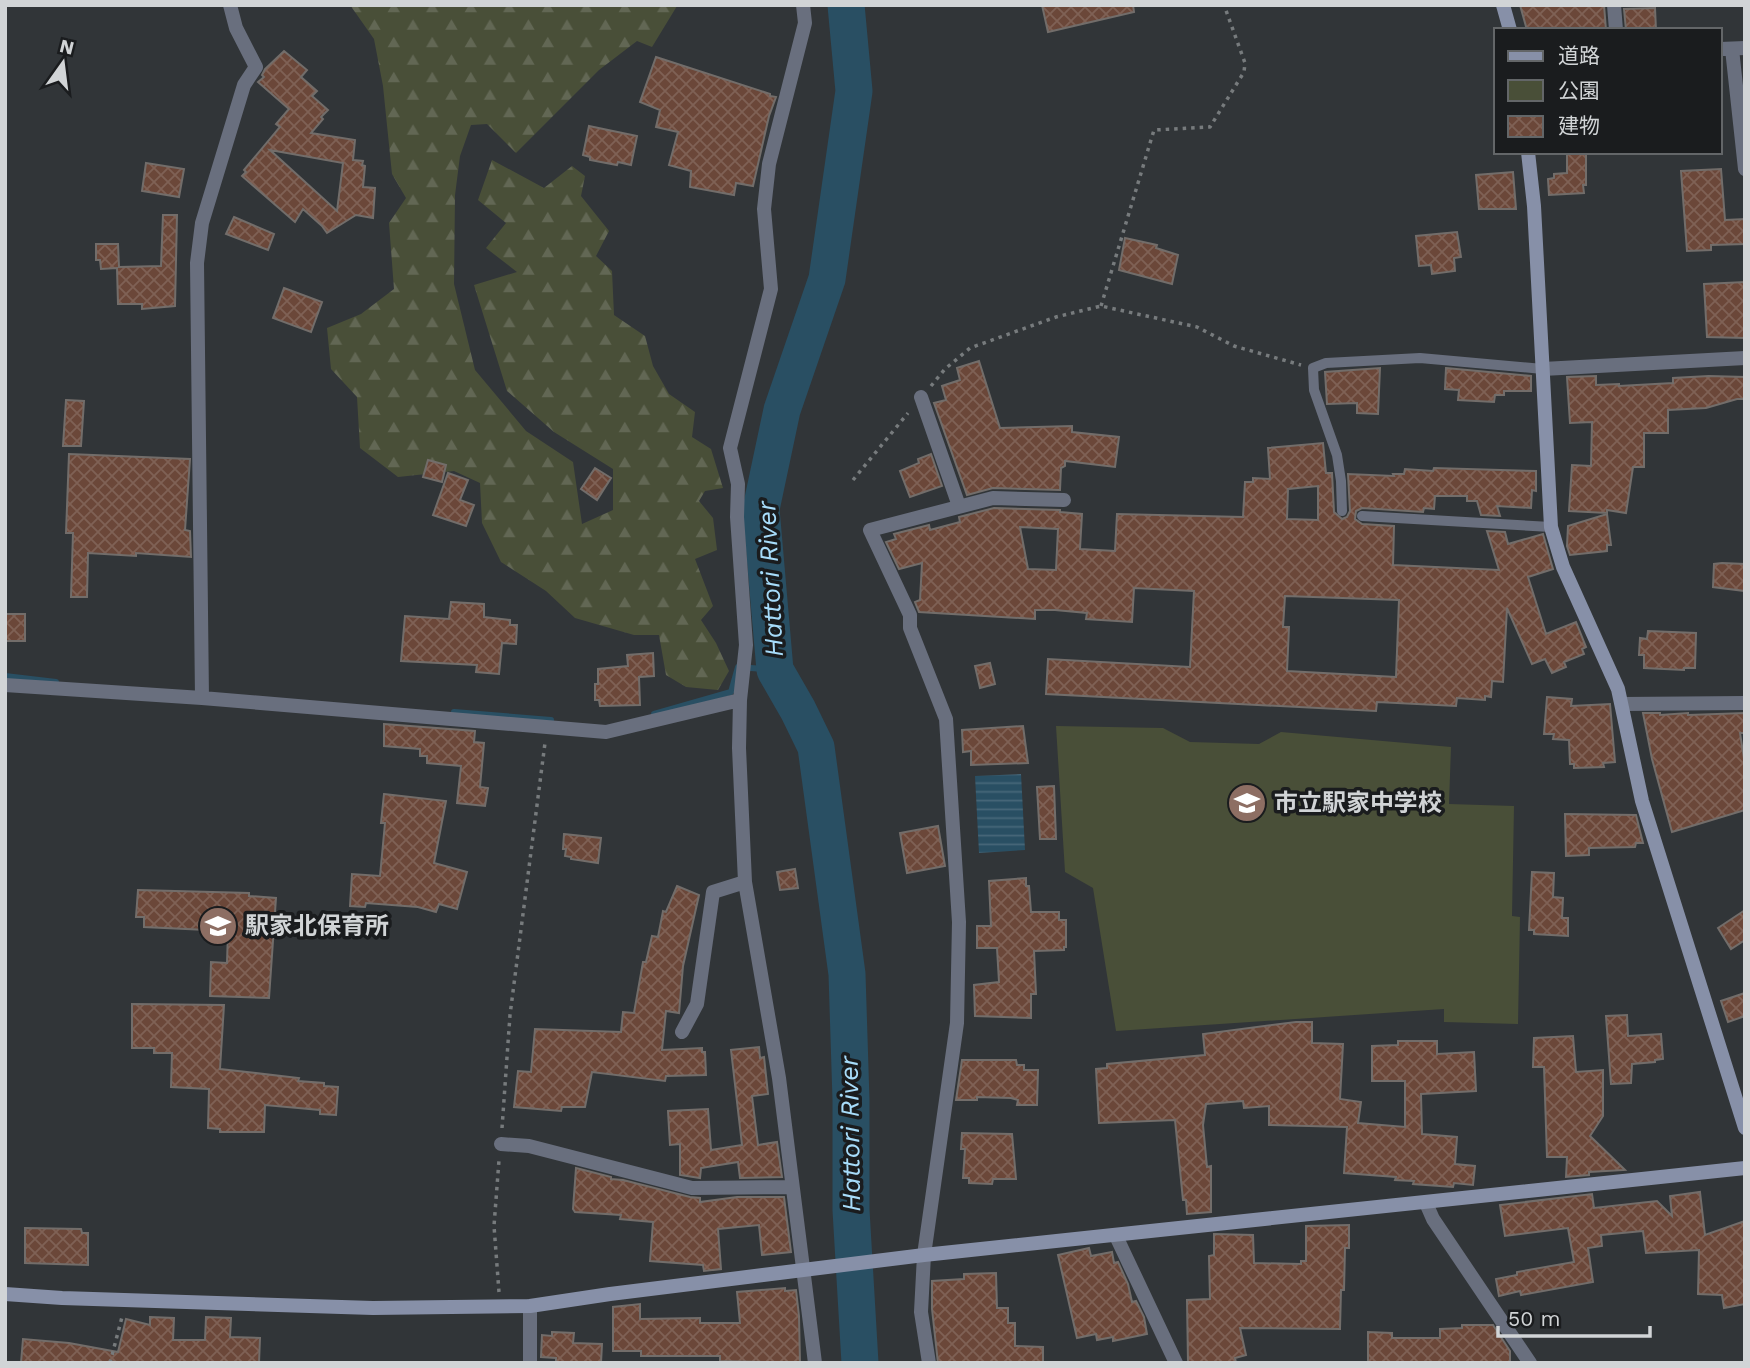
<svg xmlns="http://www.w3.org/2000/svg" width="1750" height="1368" viewBox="0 0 1750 1368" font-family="'Work Sans','Noto Sans JP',sans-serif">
  <defs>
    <pattern id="forest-firs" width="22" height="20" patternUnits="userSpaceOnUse" patternTransform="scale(1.75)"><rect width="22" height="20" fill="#494f38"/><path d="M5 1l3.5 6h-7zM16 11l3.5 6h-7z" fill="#626754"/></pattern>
    <pattern id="water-rules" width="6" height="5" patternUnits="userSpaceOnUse" patternTransform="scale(1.75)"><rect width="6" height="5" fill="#294f63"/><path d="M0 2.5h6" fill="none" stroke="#476779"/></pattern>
    <pattern id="building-cross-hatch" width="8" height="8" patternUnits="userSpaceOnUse" patternTransform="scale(1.75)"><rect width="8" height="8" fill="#6b4739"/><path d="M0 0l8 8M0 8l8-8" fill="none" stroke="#7f6155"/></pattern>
  </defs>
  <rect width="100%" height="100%" fill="#313538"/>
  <path fill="url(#forest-firs)" d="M350,5L677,6L652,47L637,41L599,70L516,153L487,124L471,125L460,156L455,195L454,284L475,370L526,431L573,462L582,524L613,510V469L554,432L507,391L474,285L517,272L486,248L506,223L478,200L492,160L544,188L572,166L585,176L581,196L609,231L596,256L612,271L614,315L645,336L653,366L669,394L695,412L692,437L711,449L723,488L705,491L699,501L713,518L717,550L695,559L713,606L701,620L716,643L729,671L718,690L686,687L666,675L659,635H634L575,618L546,591L501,562L482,523L480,483L454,471L398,477L360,448L357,397L331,369L327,328L361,314L394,289L389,223L406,198L392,174L383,86L374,39Z"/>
  <path fill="#494f38" d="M1056,726L1163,728L1190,742L1259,744L1281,732L1451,747L1449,804L1514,806L1512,916L1520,917L1518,1024L1444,1022V1009L1116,1031L1093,888L1065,872Z"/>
  <path fill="url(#water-rules)" d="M1021,774L1025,850L979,853L975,776Z"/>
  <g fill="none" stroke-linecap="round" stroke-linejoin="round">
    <path stroke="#294f63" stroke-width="6" d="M5,676L56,682
      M454,712L551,720
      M654,714L731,692L738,667L775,670"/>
    <path stroke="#294f63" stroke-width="37" d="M846,5L854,91L827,279L782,410L761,509L775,670L798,710L816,747L847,974L851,1100V1210L860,1363"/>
  </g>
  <path fill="url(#building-cross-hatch)" stroke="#726d6a" stroke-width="2" fill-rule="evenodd" d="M1042,5H1133L1134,12L1048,32Z
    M1520,5H1604L1606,30H1527Z
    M1655,8L1656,30H1626L1624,9Z
    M284,51L307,70L301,77L317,91L312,96L328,110L321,117L323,119L311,133L355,140L353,160L363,161L362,165L365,166L363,187L375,188L373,218L356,215L327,233L322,226L303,209L295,222L242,176L246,172L244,170L280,127L276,124L289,109L258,82L264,77L262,75L265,69ZM270,150L343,163L337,211Z
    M656,57L770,94V96L776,97L769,116L753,186L736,183L734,195L690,187L691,171L669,165L678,132L656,127L660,110L640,102Z
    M589,126L637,136L631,165L618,162L617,165L590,160V157L583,155Z
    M1567,152H1586V185H1583L1584,193L1549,195L1548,179L1554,178V174L1567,173Z
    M146,163L184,169L179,197L142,191Z
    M1721,169L1725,220L1745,219V244L1711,245V250L1687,251L1681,171Z
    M1513,172L1516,209H1479L1476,175Z
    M163,215H177L175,306L142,309V304H118L117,268L101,269L100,260H96V244H118L119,267L161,266Z
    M234,217L274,234L268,250L226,234Z
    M1457,232L1461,257L1454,258L1455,271L1432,274L1431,265L1419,266L1416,236Z
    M1125,238L1157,245L1156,248L1178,255L1172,284L1119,270Z
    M1745,282V338L1707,337L1704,284Z
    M284,288L322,302L311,332L273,318Z
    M979,361L1000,428L1072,426V432L1119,437L1115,467L1065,461V466L1061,468L1060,490L993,488L967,495L934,403L946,400L942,386L960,380L957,368Z
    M1380,368L1378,414L1357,413V403L1327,404L1325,372Z
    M1446,368L1531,376V391H1504V395H1495L1494,402L1458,400L1459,390L1445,389Z
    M1596,376V385L1619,384V386L1673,383V378L1709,376L1745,377V399H1737L1706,408L1668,410V433H1644V467H1633L1626,513L1607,510V513L1569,511L1572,465L1591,466L1592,422L1570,423L1567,377Z
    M66,400L84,401L81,446H63Z
    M1323,443L1326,473H1332L1334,512L1342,519L1347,517L1350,511L1348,474L1394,476L1393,474H1404L1405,469L1433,471L1434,468L1536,471V491L1532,490L1531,508L1497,506L1500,516L1481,515L1477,501H1467V496H1435L1434,509L1424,508L1423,512L1362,508L1356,511L1355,519L1362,524L1394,526L1393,565L1499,570L1487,531L1505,532L1508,544L1543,534L1553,569L1528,577L1546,634L1576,622L1586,647L1582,649L1584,654L1564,662L1566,667L1552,673L1545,659L1532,664L1507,608L1503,682L1492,681L1491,697L1485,696V700L1457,698L1456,706L1377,702L1376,711L1046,694L1048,659L1190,667L1194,591L1134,588L1132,622L1086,619L1087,613L1055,610H1035V619L919,612L915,602L920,600L922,563L899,569L886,542L896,539L894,534L929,525L930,530L960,522L959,517L994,508L1060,510V512L1082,514L1080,549L1115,551L1117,514L1243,517L1245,482H1253V478L1270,479L1268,448ZM1318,486V520L1287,519L1288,489ZM1020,527L1058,529L1056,570L1028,569ZM1285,596L1399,600L1396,677L1287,671L1289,627H1283Z
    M69,454L190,459L185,530L190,531L191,557L136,553V556L88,553L87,597H71L73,533H66Z
    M931,454L942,486L910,497L900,471L919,463L918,459Z
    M428,460L446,465L442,482L423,477Z
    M595,468L611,478L597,500L581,489Z
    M448,473L468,480L460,500L474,505L466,526L433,515Z
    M1607,514L1611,545H1607V551L1570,555L1567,546L1568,526Z
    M1722,563L1745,564V591L1713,587L1714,564Z
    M451,602L484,604V617L510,620V625H517L516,644L502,643L499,674L476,672L477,665L401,661L405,616L449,619Z
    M5,614H25V641H5Z
    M1648,631L1696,633L1695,668H1684V670L1644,668V655H1639L1640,638L1647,639Z
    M653,653L654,676L639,677L640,705L600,706L599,700H595V684H598V669L628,666L627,655Z
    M990,663L995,684L980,688L975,666Z
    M1547,697L1572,699L1571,706L1610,704L1615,762L1603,763L1604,767L1574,768V764H1570L1569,740L1553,739L1554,734H1544Z
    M1643,713H1660V715L1688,713V715L1745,713V733H1740L1745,765V810L1672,832L1652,759Z
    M384,724L475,731L474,742L484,743L480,787L488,788L485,806L457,803L461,766L427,763V756H420V749L384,746Z
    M1023,726L1028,763L971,765V751L963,752L962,730Z
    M1054,786L1056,839H1040L1037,787Z
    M384,794L446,801L434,863L467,872L457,909L439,904L436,912L418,907L366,903L365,907L350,906L352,874L380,876L385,823H381Z
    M1565,814L1636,815L1643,843H1636L1635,847L1589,848V855L1566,856Z
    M938,826L945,866L907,873L900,833Z
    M564,834L601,838L598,863L571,859V857L565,856L566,849H563Z
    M795,869L798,888L780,890L777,872Z
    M1532,872L1554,873L1553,897L1563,898L1562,918H1568V936L1534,934V930H1529Z
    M1026,878V886H1029L1031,912H1059V920H1066V947H1064V950L1034,951L1036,994H1031V1018L975,1016L974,985L999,982L997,948H977V926H991L989,881Z
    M677,886L699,895L683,966L679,1013L666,1011L662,1050L702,1048V1052H705L706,1075L666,1076L665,1081L592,1072L585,1107H562L561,1111L514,1107L518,1071L531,1072L535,1029L621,1032L623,1012L634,1013L643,962H646L652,936L658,937L663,911L666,912Z
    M138,890L249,893V896L276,898L269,998L210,996L211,962L227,963L228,931L144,927V917H136Z
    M1745,910V940L1731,949L1718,928Z
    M1745,993V1016L1728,1022L1721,1001Z
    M132,1004L224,1005L220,1069L299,1078L298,1081L324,1083V1086L338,1087L336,1115L320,1114V1110L265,1105L264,1132H220V1129L208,1128L209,1089L171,1087L172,1053H154V1048H132Z
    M1627,1015L1628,1036L1661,1034L1663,1059L1655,1060V1062L1632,1064L1631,1083L1611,1084L1606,1016Z
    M1296,1022H1312V1043L1343,1044L1340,1099L1361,1102L1358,1123L1405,1127V1081H1372V1046L1398,1045V1041H1437V1054L1474,1052L1476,1091L1421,1094L1422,1134L1457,1137L1455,1164L1475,1166L1473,1185L1454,1183L1453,1187L1413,1184L1414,1181L1395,1180L1396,1177L1344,1173L1347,1127L1269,1125V1106L1244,1108L1243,1101L1206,1104L1203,1125L1207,1167L1211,1166V1212L1187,1214L1186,1200H1183L1175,1120L1099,1123L1096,1069L1107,1068V1064L1205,1055L1203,1034Z
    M1573,1036L1576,1072L1603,1070V1116L1590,1136L1625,1170L1589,1172V1175L1566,1177L1567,1157H1547L1544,1067H1533L1534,1038Z
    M759,1047L760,1058L764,1057L768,1094L752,1096L758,1145L777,1142L782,1177L740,1178L738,1162L701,1168L700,1178L680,1175V1144L670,1145L668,1111L708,1109L711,1150L742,1145L731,1050Z
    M962,1060H1016L1017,1065H1024V1070H1038L1037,1105H1017L1018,1100L1011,1098L977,1097V1100H956Z
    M962,1133L1012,1134L1016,1179H993L992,1184L969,1183V1178H963L965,1149H961Z
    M576,1168L611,1177V1179L623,1180L690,1197L700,1198V1202L737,1197H784L791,1252L762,1255L759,1225L718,1229L721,1269L704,1271L703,1265L650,1261L653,1222L620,1219L621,1215L575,1212L573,1209Z
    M1700,1192L1705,1235L1745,1221V1304L1724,1308L1722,1295L1698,1294L1699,1250L1646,1253L1643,1231L1601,1235L1602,1246L1588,1248L1593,1282L1521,1295L1520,1291L1499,1296L1496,1279L1517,1275V1272L1574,1262L1568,1228L1505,1236L1500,1205L1592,1194L1594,1208L1657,1201L1672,1216L1670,1196Z
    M1349,1225V1248H1345L1344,1290H1341L1340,1329L1240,1328L1246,1355L1235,1358L1236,1363H1188L1187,1300L1210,1299L1209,1256L1214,1255V1234L1253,1235L1254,1263L1301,1264V1261H1306V1226Z
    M25,1228L81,1229L82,1233H88V1265L25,1263Z
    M1089,1248L1091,1256L1112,1252L1114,1263L1118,1262L1128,1284L1132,1302L1136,1301L1144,1317L1147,1334L1113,1341V1337L1097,1340L1096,1334L1077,1338L1058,1255Z
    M996,1273L997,1308H1008V1323H1015V1346L1043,1347V1363H938L932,1309V1281L964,1279V1274Z
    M785,1288V1291L796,1290L799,1316L800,1363L720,1361V1356H641V1351H613V1307L640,1304V1319L700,1318V1323H740L737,1292Z
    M150,1317L174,1318L173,1340H205L206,1317L231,1318L230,1337L260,1338L259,1363H21L23,1339L69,1343L118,1352L126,1319L150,1325Z
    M1462,1325H1493L1510,1351V1363H1368V1332L1392,1333V1338H1440V1329L1462,1328Z
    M552,1332L574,1333L573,1343L602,1344L601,1363H556V1358L541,1357L542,1335L552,1336Z"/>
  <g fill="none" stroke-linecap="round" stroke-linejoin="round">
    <path stroke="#777b7d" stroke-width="3.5" stroke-dasharray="3.5 5" stroke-linecap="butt" d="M1101,306L1154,130L1210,127L1244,72L1245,63L1224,5
      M931,386L945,369L970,348L1056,317L1101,306L1197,327L1234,346L1301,365
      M853,480L908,413
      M502,1128L510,1015L545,743
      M499,1292L494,1226L499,1160
      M110,1363L122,1317"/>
    <path stroke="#696f7e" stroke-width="10" d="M1342,511L1341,481L1337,455L1314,390L1313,368L1326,363L1420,358L1543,369
      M1362,516L1551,527"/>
    <path stroke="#696f7e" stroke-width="14" d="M803,5L805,23L769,164L764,209L771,289L730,448L738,484L737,517L746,645L740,700L739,748L745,882L779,1078L815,1363
      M1614,5L1616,30
      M1720,49L1745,48
      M1732,49L1745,169
      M1543,369L1745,358
      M921,397L959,506
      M5,685L202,698L606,732L740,700
      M202,698L197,263L202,223L244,85L256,67L236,28L230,5
      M1622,704L1745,703
      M682,1032L697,1004L713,892L745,882
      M501,1144L529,1146L692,1188L792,1187
      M1426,1203L1433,1219L1530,1363
      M1116,1236L1176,1363
      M530,1306V1363
      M929,1363L921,1312L924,1255L957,1023L959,922L946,719L910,628V615L870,530L993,498L1064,500"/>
    <path stroke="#8790a8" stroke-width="14" d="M1503,5L1510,30
      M1528,152L1534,206L1551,527L1563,567L1618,689L1642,801L1745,1128
      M5,1294L62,1298L373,1308L530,1306L610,1294L924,1255L1745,1168"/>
  </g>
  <defs>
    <symbol id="school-disc" viewBox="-11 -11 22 22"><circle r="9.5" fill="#8d6e63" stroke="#1a1c1e"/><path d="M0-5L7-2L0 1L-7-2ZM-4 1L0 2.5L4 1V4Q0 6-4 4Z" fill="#fff"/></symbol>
  </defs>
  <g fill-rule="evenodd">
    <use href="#school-disc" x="1225" y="781" width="44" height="44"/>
    <use href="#school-disc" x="196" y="904" width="44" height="44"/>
  </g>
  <g text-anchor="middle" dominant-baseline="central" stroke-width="7" stroke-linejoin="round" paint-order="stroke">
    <g font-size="24" font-weight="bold" fill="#d1d4d6" stroke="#1a1c1e" text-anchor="start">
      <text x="1274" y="803">市立駅家中学校</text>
      <text x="245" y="926">駅家北保育所</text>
    </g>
    <g font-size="26" font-style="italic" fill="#a7dcfa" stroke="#1a1c1e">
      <text transform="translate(770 579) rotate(-93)">Hattori River</text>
      <text transform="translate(850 1134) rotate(-91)">Hattori River</text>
    </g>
  </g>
  <rect width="1750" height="1368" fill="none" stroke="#d1d4d6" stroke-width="14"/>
  <rect x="1494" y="28" width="228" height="126" fill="#1a1c1e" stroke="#636668" stroke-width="2"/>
  <rect x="1508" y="51" width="35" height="10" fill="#8790a8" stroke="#636668" stroke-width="2"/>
  <text x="1558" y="63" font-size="21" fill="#d1d4d6">道路</text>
  <rect x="1508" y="80" width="35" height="21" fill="#494f38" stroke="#636668" stroke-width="2"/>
  <text x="1558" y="98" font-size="21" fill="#d1d4d6">公園</text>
  <rect x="1508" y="116" width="35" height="21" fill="url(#building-cross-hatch)" stroke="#636668" stroke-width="2"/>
  <text x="1558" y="133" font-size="21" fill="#d1d4d6">建物</text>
  <g transform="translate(63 63) rotate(14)" stroke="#1a1c1e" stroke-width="5" paint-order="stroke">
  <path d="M0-5L12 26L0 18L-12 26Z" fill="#d1d4d6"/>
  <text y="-10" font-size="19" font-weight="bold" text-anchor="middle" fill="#d1d4d6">N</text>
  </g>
  <path d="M1498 1326v10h152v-10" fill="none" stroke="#d1d4d6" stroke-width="3.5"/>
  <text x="1508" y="1326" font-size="21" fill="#d1d4d6" stroke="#1a1c1e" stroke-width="5" paint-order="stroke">50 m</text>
</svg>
